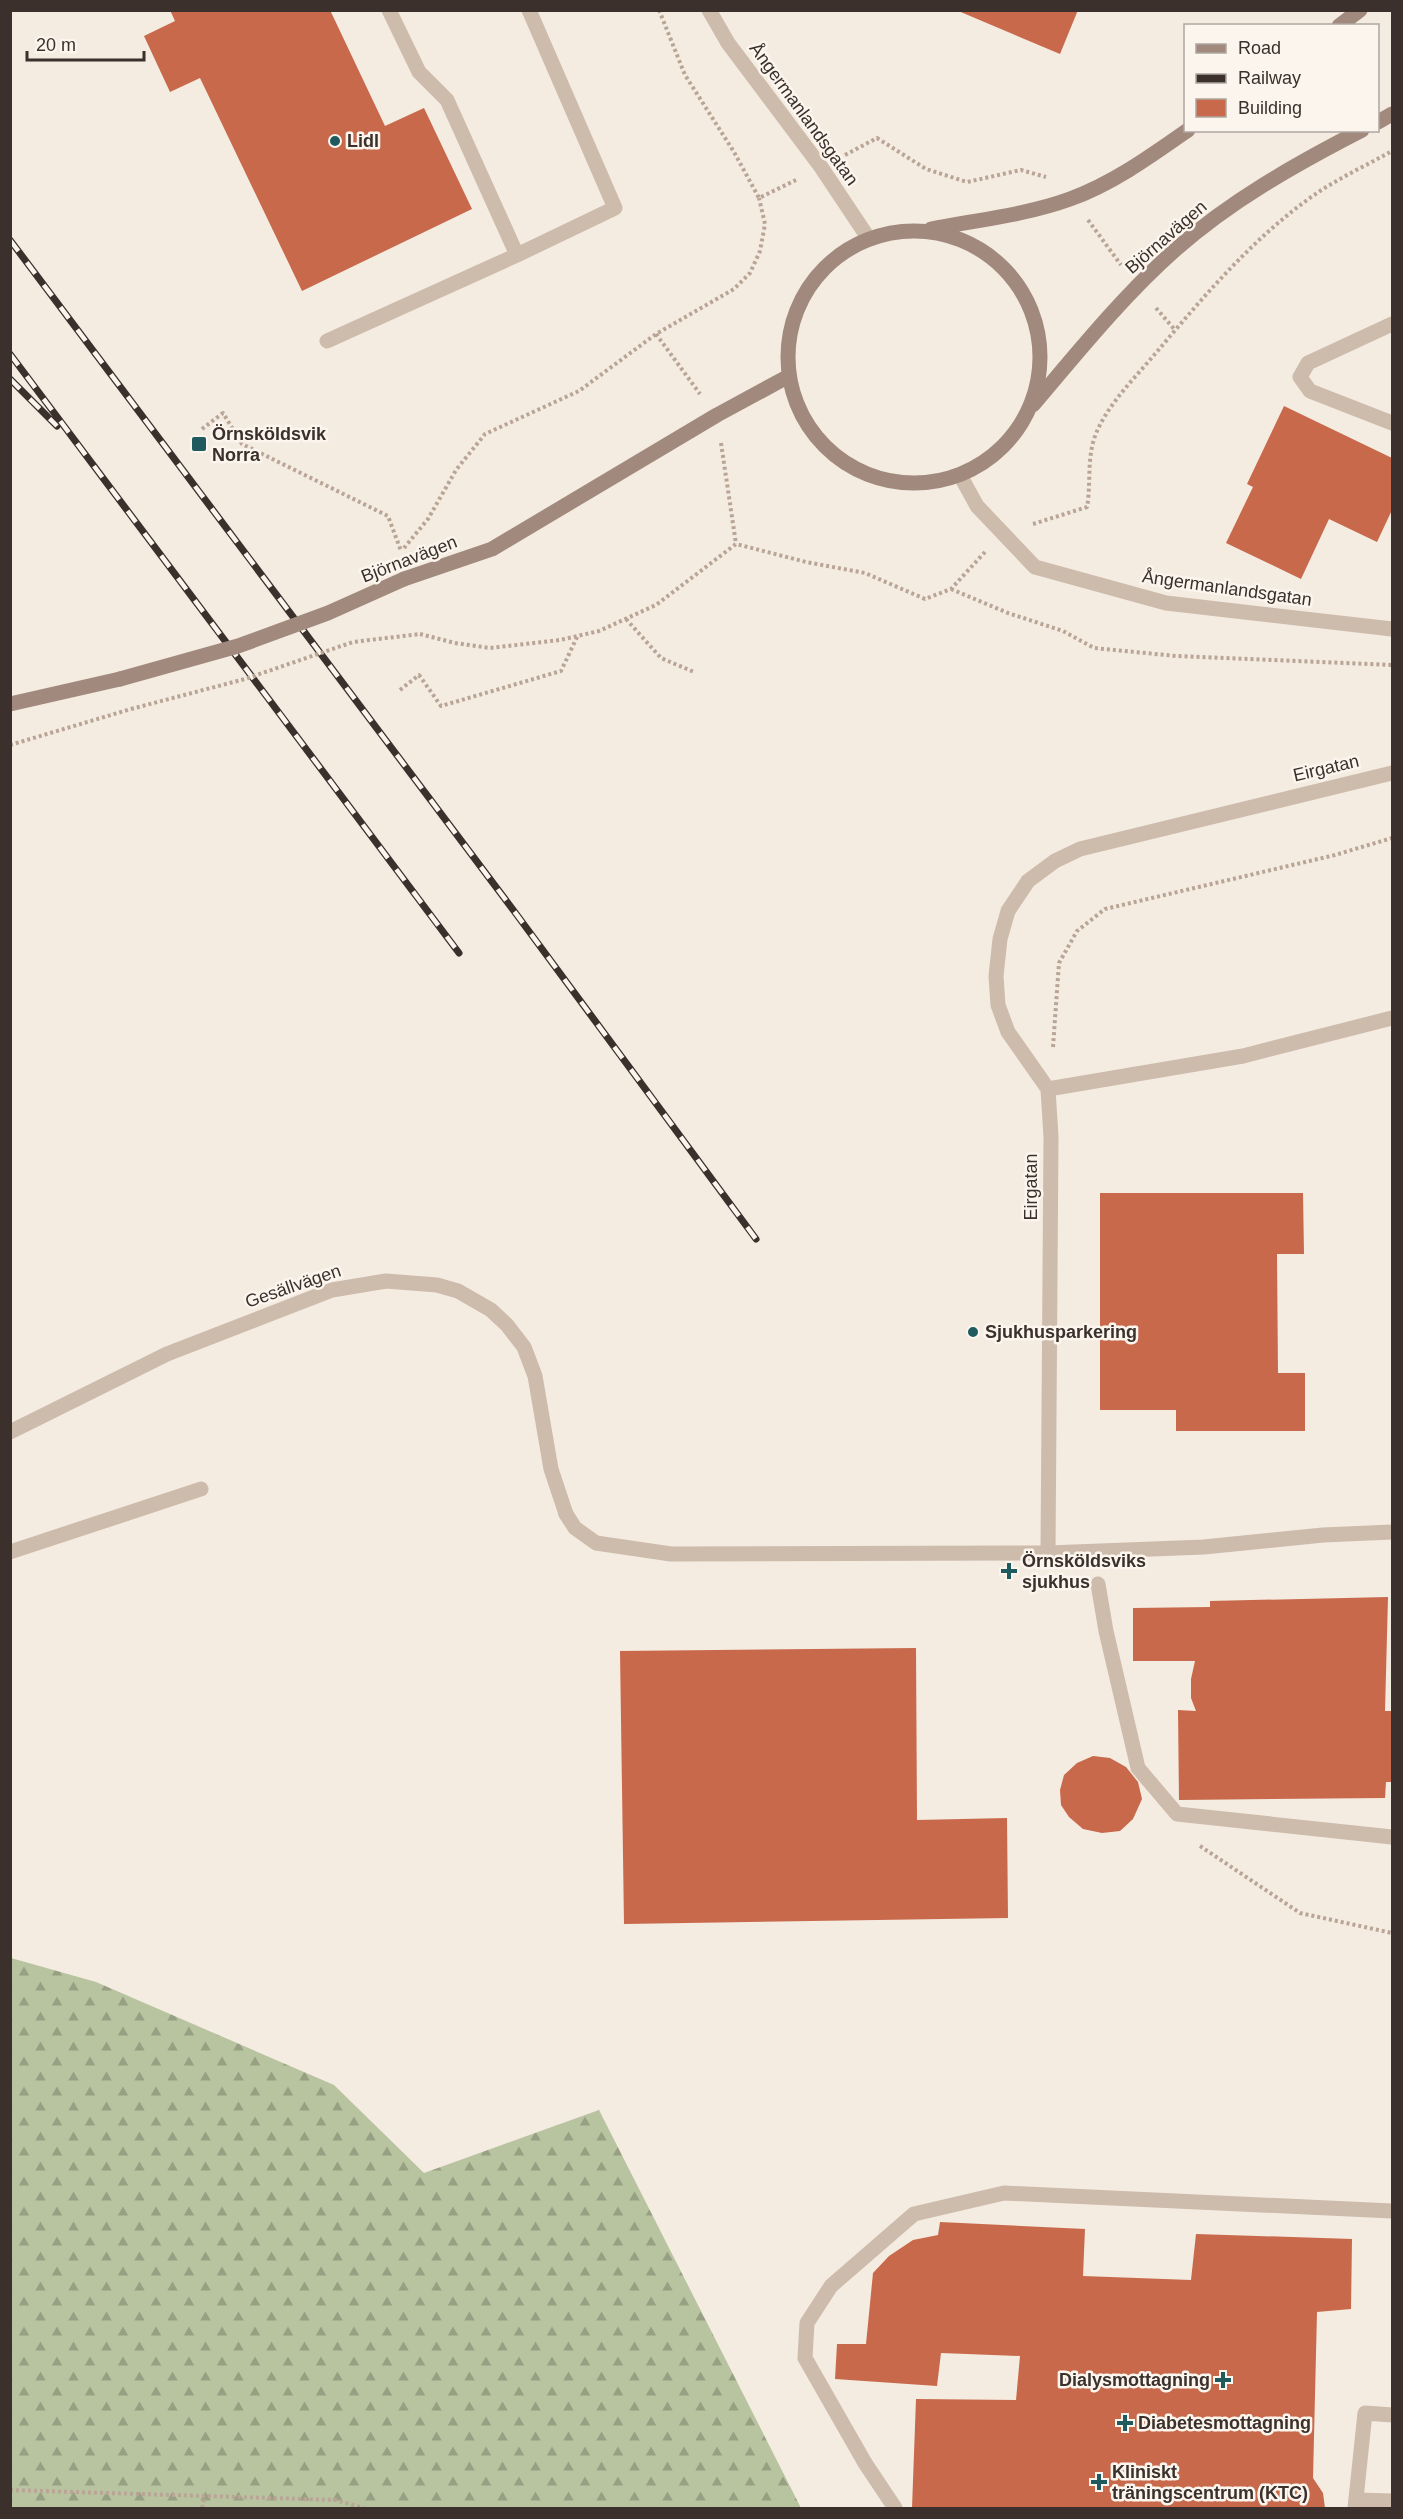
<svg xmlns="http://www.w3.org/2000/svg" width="1403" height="2519" viewBox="0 0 1403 2519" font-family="Helvetica,sans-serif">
  <defs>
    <pattern id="forest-firs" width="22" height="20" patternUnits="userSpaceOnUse" patternTransform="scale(1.5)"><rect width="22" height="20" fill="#b8c4a0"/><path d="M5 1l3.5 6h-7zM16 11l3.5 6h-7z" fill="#97a083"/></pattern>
  </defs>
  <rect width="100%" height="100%" fill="#f4ebe1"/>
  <path fill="url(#forest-firs)" d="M11,1958L96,1982L334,2085L424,2173L599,2110L801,2508H11Z"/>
  <path fill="#c8694b" d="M170,10H330L385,126L424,108L472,209L302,291L200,78L170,92L144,36L175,21Z
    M956,10H1078L1060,54Z
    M1284,406L1392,458V510L1377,542L1329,519L1301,579L1226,543L1253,487L1247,484Z
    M1100,1193H1303L1304,1254H1277L1278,1373H1305V1431H1176V1410H1100Z
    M1388,1597L1385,1711H1392V1782H1386L1385,1798L1179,1800L1178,1710L1196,1711L1191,1698V1679L1195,1661H1133V1608L1210,1607V1601Z
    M916,1648L917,1820L1007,1818L1008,1918L624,1924L620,1651Z
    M1093,1756L1110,1758L1126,1767L1138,1782L1142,1799L1133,1819L1120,1831L1102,1833L1083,1829L1069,1817L1061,1805L1060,1790L1064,1775L1077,1763Z
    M940,2222L1085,2229L1083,2276L1191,2280L1196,2234L1352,2239L1351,2309L1317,2312L1313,2478L1323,2493L1325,2508H912L916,2399L1016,2400L1020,2356L941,2353L937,2386L835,2379L837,2344H866L873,2273L889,2256L913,2240L938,2235Z"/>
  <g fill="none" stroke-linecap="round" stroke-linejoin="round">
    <path stroke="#b9a596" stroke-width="4" stroke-dasharray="3 3" stroke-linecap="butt" d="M659,10L685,75L734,152L759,198L796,180
      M845,155L877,138L926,169L967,182L1021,170L1046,177
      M1088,220L1121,265
      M1156,308L1175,330
      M656,334L700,394
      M202,429L223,413L242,444L388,516L401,551
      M721,443L736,544
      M1033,524L1087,507C1091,485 1087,462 1094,439C1105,407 1133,380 1155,354C1205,295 1256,234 1320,191C1343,176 1369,164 1392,151
      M404,548L428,519L456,470L485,434L579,391L656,334L734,289L750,273L760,251L765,224L759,198
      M951,589L1008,613L1063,631L1094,648L1176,656L1392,665
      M626,619L661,658L694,672
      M420,634L455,643L490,648L560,640L599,631L656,605L736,544L806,562L865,573L925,599L951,589L985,552
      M400,690L419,675L441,706L561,671L578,635
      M10,745L131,709
      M1053,1047L1059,963L1077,931L1105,909L1335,855L1392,838
      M1200,1846L1300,1913L1392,1933
      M10,2490L335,2500L364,2508
      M202,2508L205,2496"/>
    <path stroke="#cdbbac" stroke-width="15" d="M389,10L419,72L447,100L517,255L615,208L529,10
      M1392,324L1308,363L1300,377L1310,391L1392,423
      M327,341L517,255
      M1048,1089L1243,1056L1392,1018
      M566,1514L575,1528L596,1543L671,1554L1048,1553
      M10,1552L201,1489
      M1098,1584L1106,1631L1138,1768L1177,1814L1392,1837
      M895,2508L865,2463L805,2358L807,2323L831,2286L914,2214L1004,2193L1392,2211"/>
    <path stroke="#cdbbac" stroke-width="15" d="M709,10L728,43L821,167L869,239
      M960,475L977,506L1035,567L1166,603L1392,629
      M1392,773L1080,849L1055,861L1028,881L1008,911L1000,939L996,976L998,1005L1008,1032L1048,1089L1051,1137L1048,1553L1204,1547L1323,1535L1392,1532
      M10,1432L167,1354L332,1290L386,1281L437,1285L458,1291L491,1310L507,1325L524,1347L535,1376L551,1469L566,1514
      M1356,2500L1392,2501
      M1355,2508L1365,2413L1392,2415"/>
    <path stroke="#a18a7d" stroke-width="15" d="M1339,26L1360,10
      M1378,122L1392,114
      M931,229C977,220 1026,215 1070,199C1112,184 1151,156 1188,130
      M788 357a126 126 0 1 1 252 0a126 126 0 1 1-252 0Z
      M1033,405C1078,352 1123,296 1175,250C1230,201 1296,164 1362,130
      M404,579L492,549L717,415L789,376
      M10,704L120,679"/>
    <defs>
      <path id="rail" d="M10,240L514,911L756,1239
        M10,354L459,953
        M10,379L57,426"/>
    </defs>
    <use href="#rail" stroke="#3b302b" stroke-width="7"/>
    <use href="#rail" stroke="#fbf5ee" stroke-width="4.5" stroke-dasharray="14" stroke-linecap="butt"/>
    <path stroke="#b9a596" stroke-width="4" stroke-dasharray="3 3" stroke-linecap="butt" d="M131,709L245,679L353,642L420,634"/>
    <path stroke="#a18a7d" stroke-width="15" d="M120,679L238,646L328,613L404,579"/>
  </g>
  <g fill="#1f5a5e" stroke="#fbf5ee" stroke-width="2">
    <circle cx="335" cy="141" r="6"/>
    <rect x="191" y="436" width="16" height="16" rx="3"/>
    <circle cx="973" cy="1332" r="6"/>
    <path d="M1006 1562h6v6h6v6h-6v6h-6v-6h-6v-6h6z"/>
    <path d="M1220 2371h6v6h6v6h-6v6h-6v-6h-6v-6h6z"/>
    <path d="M1122 2414h6v6h6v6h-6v6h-6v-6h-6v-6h6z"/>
    <path d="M1096 2473h6v6h6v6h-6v6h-6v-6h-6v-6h6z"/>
  </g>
  <g text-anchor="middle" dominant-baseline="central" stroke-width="5" stroke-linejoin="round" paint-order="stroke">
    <g font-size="18" fill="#3b302b" stroke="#fbf5ee">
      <text transform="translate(804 114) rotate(54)">Ångermanlandsgatan</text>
      <text transform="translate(1166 237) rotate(-41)">Björnavägen</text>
      <text transform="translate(409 559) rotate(-21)">Björnavägen</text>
      <text transform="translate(1227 588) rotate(8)">Ångermanlandsgatan</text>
      <text transform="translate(1326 768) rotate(-13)">Eirgatan</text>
      <text transform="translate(1031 1187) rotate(-90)">Eirgatan</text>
      <text transform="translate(293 1286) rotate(-19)">Gesällvägen</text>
    </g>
    <g font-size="18" font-weight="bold" fill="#3b302b" stroke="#fbf5ee" text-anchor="start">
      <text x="347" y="141">Lidl</text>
      <text x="212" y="434">Örnsköldsvik<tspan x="212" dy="21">Norra</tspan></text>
      <text x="985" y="1332">Sjukhusparkering</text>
      <text x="1022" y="1561">Örnsköldsviks<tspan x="1022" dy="21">sjukhus</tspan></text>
      <text x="1210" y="2380" text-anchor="end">Dialysmottagning</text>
      <text x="1138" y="2423">Diabetesmottagning</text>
      <text x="1112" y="2472">Kliniskt<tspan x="1112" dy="21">träningscentrum (KTC)</tspan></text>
    </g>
  </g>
  <rect width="1403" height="2519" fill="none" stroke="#3b302b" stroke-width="24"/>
  <rect x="1184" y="24" width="195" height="108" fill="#fbf5ee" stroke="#aea6a0" stroke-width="1.5"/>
  <rect x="1196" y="44" width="30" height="9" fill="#a18a7d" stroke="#aea6a0" stroke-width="1.5"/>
  <text x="1238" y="54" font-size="18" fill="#3b302b">Road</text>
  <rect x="1196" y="74" width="30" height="9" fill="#3b302b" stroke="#aea6a0" stroke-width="1.5"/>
  <text x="1238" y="84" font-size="18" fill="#3b302b">Railway</text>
  <rect x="1196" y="99" width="30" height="18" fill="#c8694b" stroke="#aea6a0" stroke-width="1.5"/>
  <text x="1238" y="114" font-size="18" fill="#3b302b">Building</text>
  <path d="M27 51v9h117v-9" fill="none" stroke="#3b302b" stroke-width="3"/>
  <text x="36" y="51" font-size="18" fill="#3b302b" stroke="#fbf5ee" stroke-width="4.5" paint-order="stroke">20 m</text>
</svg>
